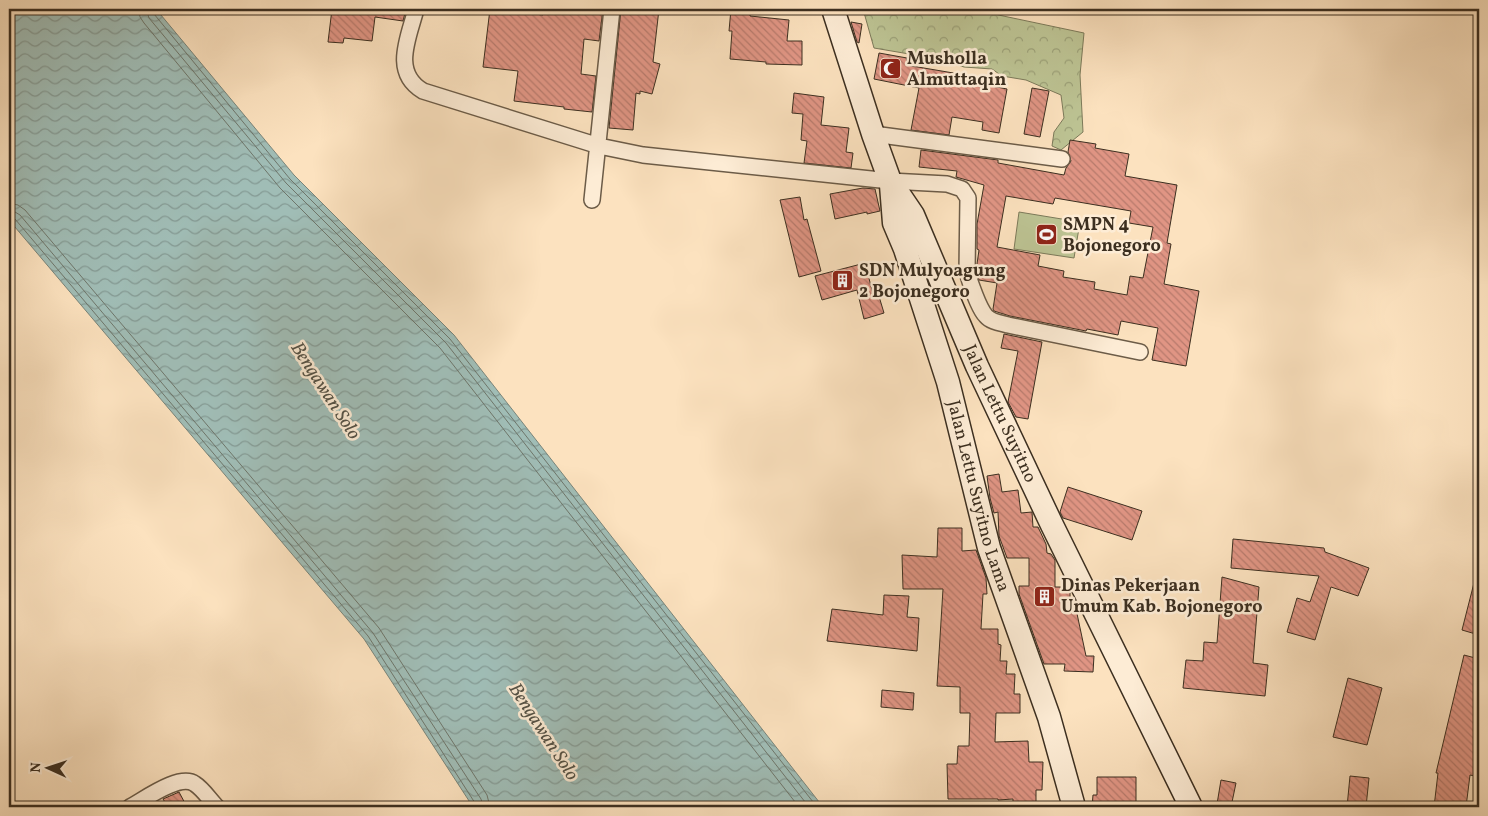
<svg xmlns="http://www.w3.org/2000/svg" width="1488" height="816" viewBox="0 0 1488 816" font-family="Vollkorn,serif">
  <defs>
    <pattern id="forest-crowns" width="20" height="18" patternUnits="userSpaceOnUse" patternTransform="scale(1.25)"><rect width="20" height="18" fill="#bdc494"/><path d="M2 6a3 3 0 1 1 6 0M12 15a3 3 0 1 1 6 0" fill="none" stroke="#9ba078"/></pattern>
    <pattern id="water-waves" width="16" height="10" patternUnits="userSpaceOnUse" patternTransform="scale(1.25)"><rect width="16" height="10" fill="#a0bdb6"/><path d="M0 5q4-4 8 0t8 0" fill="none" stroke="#849a94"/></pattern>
    <pattern id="building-back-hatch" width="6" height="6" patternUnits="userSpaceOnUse" patternTransform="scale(1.25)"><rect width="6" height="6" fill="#e09584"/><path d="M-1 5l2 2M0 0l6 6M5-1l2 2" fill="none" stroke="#b77a6c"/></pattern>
  </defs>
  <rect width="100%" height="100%" fill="#fce2bf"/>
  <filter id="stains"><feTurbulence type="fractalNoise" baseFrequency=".004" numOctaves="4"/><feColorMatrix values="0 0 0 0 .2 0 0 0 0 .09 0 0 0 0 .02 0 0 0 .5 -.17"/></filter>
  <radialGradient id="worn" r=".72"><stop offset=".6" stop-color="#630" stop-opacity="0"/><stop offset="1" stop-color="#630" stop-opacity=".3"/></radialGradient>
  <path fill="url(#forest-crowns)" stroke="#7c7a5a" d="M863,9H970L1084,33L1080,75L1083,132L1061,150L1052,146L1054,132L1064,118L1061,95L1026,80L1002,76L992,69L964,67L949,62H929L921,56L874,48Z"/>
  <path fill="#bdc494" stroke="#7c7a5a" d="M1019,212L1080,222L1074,258L1014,249Z"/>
  <path fill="url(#water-waves)" stroke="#78847a" d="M9,9H156L294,175L454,335L823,807H473L364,639L9,220Z"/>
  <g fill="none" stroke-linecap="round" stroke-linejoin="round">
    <path stroke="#6e766b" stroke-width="1" d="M139,9L140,17L144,23L280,188L440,348L799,807
      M146,9L149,18L286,183L446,343L809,807
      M153,9L154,14L290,179L450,339L817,807
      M9,203L18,205L25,210L379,628L487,795L490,807
      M9,211L15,212L20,215L373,633L481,799L483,807
      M9,217L15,219L368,636L475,803L476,807"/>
  </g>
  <path fill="url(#building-back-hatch)" stroke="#3c2f20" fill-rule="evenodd" d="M332,9H347V10L372,13V9H406L403,21L375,17L372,41L344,38L343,43L328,42Z
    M490,9H510L509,11L543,15L544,9H603L599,41L584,39L581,74L596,76L592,112L564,109V107L514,101L518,71L483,67Z
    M621,9H659L653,62L660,64L652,94L640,91V94L636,93L633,130L609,128Z
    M731,9H751L750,16L789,20L787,41H802V65L766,64V62L730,59L732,31H729Z
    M851,22L862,24L859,43L857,42Z
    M879,53L907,58L906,65L983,78L982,84L1007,89L999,133L982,130L983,122L952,117L949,135L911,130L919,88L874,79Z
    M1032,88L1049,91L1040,137L1024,134Z
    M794,93L824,97L821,125L849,128L846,152L853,153L851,168L804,163L807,141L801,140L803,114L792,113Z
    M1070,140L1096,144L1095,148L1129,154L1125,176L1177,185L1167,243L1171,244L1164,284L1199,291L1186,366L1152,360L1158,328L1121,321L1118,335L1087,329L1086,331L1010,316L994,311L993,309L997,283L979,280L976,271L979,250L977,249V224L984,185L956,177L957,171L919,167L921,150L998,160V163L1064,175L1066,168L1071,161L1068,152ZM1006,196L1053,204L1055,198L1131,211L1129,223L1153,227L1143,278L1130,276L1127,295L1094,289L1095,282L1063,277L1064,271L1038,266L1040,255L997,247Z
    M863,188L875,189L880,211L867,214V212L835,219L830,194Z
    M800,197L804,220L807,219L821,271L799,277L780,200Z
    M865,263L873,294L878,293L884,313L864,319L857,290L822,300L815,276Z
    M1004,334L1042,342L1028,419L1016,417L1008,402L1018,351L1001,348Z
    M999,474L1002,492L1018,490L1021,513L1032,512L1033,527H1038L1046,544L1047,553L1051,554L1055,560V587H1068L1070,592V610L1076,609L1086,656H1094L1093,672L1064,671L1065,664H1044L1019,594V586H1029V558H1007L999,536L998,512L994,513L990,498L987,476Z
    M1068,487L1142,511L1132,540L1063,518L1060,512Z
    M938,528H962V551L976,550L986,578L987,594H983L981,629H998V644L1001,645L1000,661H1007L1006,674H1015L1014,694H1020V713H996L995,742L1028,741L1029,762H1043L1042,790H1036V807H1013V799L998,800V799H948L947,764H957L958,746H969L970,713H960V687L937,686L943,589H903L902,555L937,557Z
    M1233,539L1324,548L1325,552L1369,568L1358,596L1331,587L1315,640L1287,632L1297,598L1310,602L1319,576L1231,568Z
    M1222,577L1259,587L1253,663L1268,665L1265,696L1183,688L1186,660L1203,661L1204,642L1217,643Z
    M1475,579H1479V635L1462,630Z
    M884,595L909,596L907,617L919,618L917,651L827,641L832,609L883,615Z
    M1464,655L1479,659V777L1470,775L1466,807H1434L1438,773H1436Z
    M1348,678L1382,688L1367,745L1333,737Z
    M882,690L914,693L913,710L881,707Z
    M1350,776L1369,778L1366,807H1347Z
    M1097,777H1136V807H1092L1093,795H1097Z
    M1221,780L1236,783L1231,807L1217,804Z
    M179,792L187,807H168L163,799Z"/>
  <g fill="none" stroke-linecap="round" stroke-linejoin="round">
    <defs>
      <path id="street" d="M416,9C409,37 391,72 423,91L599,146L643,155L890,181L947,184L962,189L968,198L967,272C970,282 979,309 986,316C991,322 1001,323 1008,325L1140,352
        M873,134L1062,159
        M592,200L612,9
        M130,807C145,799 180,773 195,784C203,789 210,800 217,807"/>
      <g id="secondary">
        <path id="s1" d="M833,9L873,134L890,181L913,215L977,366L1052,525L1191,807"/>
        <path id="s2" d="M891,185L894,223L905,249L948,382L989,548L1049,717L1074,807"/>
      </g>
    </defs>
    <use href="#street" stroke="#6c5c48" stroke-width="18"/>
    <use href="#secondary" stroke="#3c2f20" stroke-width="25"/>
    <use href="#street" stroke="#fdecd5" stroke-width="15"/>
    <use href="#secondary" stroke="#fdecd5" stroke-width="22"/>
  </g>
  <defs>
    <symbol id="mosque-square" viewBox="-11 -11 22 22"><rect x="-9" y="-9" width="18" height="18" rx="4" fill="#8f2418" stroke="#fdecd5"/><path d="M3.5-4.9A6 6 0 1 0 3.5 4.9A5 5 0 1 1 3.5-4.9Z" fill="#fff"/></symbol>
    <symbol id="stadium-square" viewBox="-11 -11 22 22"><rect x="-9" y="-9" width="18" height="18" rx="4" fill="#8f2418" stroke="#fdecd5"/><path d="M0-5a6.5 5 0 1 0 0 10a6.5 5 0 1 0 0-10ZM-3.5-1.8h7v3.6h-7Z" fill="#fff"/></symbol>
    <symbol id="building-square" viewBox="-11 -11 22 22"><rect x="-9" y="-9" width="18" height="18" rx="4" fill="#8f2418" stroke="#fdecd5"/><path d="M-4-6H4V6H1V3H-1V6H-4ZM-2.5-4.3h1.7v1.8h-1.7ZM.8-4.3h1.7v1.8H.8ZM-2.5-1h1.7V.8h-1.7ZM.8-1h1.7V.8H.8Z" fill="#fff"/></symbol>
  </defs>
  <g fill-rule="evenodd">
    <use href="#mosque-square" x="878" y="56" width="25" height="25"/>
    <use href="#stadium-square" x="1034" y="222" width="25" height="25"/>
    <use href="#building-square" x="830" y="268" width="25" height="25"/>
    <use href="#building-square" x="1032" y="584" width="25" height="25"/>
  </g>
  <g text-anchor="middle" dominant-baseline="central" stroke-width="5" stroke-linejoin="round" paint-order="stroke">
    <g font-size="18" font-weight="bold" fill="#3c2f20" stroke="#fdecd5" text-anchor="start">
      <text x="907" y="59">Musholla<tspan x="907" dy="21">Almuttaqin</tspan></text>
      <text x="1063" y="225">SMPN 4<tspan x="1063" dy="21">Bojonegoro</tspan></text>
      <text x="859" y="271">SDN Mulyoagung<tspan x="859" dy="21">2 Bojonegoro</tspan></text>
      <text x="1061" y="586">Dinas Pekerjaan<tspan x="1061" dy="21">Umum Kab. Bojonegoro</tspan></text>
    </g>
    <g font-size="18" fill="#3c2f20" stroke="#fdecd5">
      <text stroke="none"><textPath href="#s1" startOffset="439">Jalan Lettu Suyitno</textPath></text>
      <text stroke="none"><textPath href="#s2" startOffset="324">Jalan Lettu Suyitno Lama</textPath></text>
    </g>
    <g font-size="19" font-style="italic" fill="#555246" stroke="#fdecd5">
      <text transform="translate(325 391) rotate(57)">Bengawan Solo</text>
      <text transform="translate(543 732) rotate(57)">Bengawan Solo</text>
    </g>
  </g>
  <rect width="1488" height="816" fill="none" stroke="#fce2bf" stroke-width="30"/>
  <rect x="10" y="10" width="1468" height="796" fill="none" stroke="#3c2f20" stroke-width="2.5"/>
  <rect x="15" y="15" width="1458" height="786" fill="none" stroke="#3c2f20"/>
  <g transform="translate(48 768) rotate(273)" stroke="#fdecd5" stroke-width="4" paint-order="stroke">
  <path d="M0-4L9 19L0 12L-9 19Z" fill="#3c2f20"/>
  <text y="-8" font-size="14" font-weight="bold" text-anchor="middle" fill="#3c2f20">N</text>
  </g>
  <rect width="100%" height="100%" filter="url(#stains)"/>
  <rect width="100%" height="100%" fill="url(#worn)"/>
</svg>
